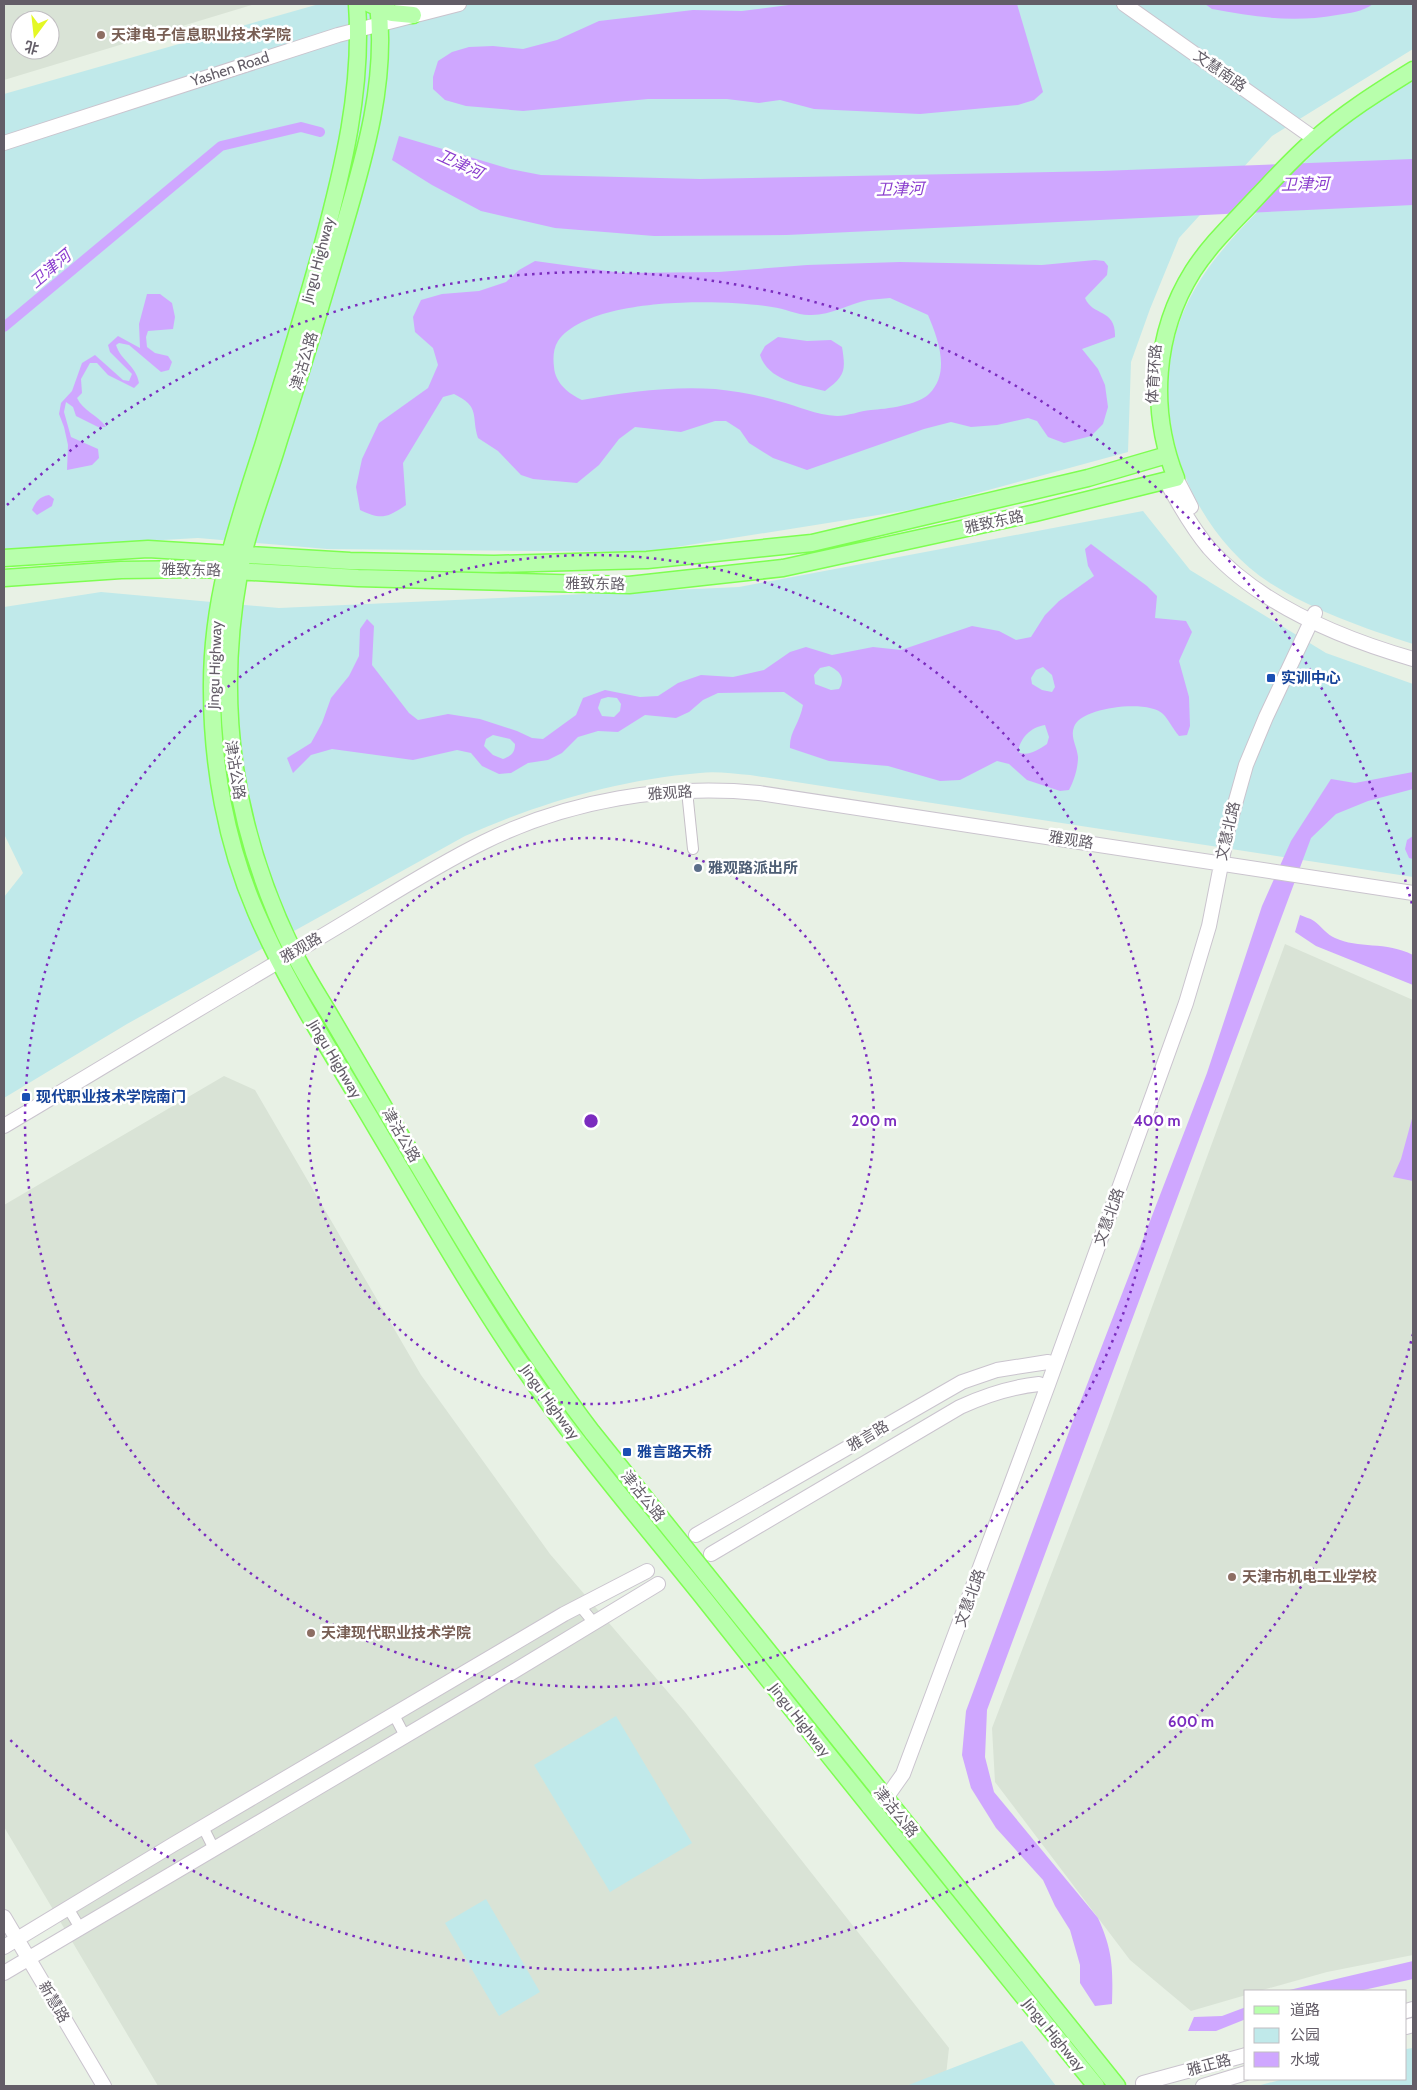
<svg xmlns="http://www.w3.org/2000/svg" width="1417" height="2090" viewBox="0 0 1417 2090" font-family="Cabin,'Noto Sans SC',sans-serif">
  <rect width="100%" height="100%" fill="#e8f1e5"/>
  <path fill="#d9e3d6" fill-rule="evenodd" d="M4,4H255L4,80ZM20,20H50V50H20Z
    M1285,944L1413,1000V1955L1327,1972L1259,1991H1246V1995L1191,2011L1130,1960L995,1782L992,1728L1108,1427Z
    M224,1076L255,1090L421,1375L550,1554L685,1712L949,2048L946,2075L934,2086H158L4,1827V1205Z"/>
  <path fill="#c0e9ea" d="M319,4H1413V49L1272,136L1179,238L1150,309L1131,362L1128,452L922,508L645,552L327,549L198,538L4,549V94Z
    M1413,77V644C1364,628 1314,611 1270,583C1183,526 1141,399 1187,304C1206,264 1237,232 1268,201C1296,171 1324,140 1357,115C1375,101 1395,90 1413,77Z
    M1143,511L1190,570L1326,653L1413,684V877L750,775C734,774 716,771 700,773C617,780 540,803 465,836L127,1024L4,1098V897L23,873L4,834V607L101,592L279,608L739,587Z
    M616,1716L692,1843L610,1892L534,1765Z
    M486,1899L540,1992L499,2016L445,1923Z
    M1022,2041L1056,2086H906Z
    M1413,2048V2086H1257L1284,2079H1406V2049Z"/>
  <path fill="#cfa7ff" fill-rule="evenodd" d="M796,4H1017L1043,92L1034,100L1018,105L920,114L814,109L780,100L759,103L727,99H648L523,111L466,106L445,100L433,89V77L438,61L452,52L469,47L493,46L523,49L557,40L599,21L693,10L742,11Z
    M1205,4H1373C1362,12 1350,13 1337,15C1292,23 1256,17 1212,9Z
    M399,136L510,169L541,175L700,179L1101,171L1413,159V205L787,235L654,236L555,228L481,211L432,185L392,160Z
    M1095,260L1104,261L1108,266L1107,275L1085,298C1093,317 1116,308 1115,337L1082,349L1098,369L1105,385L1108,407L1103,424L1091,436L1064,443L1048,437L1037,421L1028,418L997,425L971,427L951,422L924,429L807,470L773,458L749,443L740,430L726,421H715L681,432L635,427L619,439L599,465L577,483L533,479L521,475L498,451L478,438C471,416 481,407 454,394L443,397L403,463L406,505C387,518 381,520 360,510L356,487L362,459L379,423L428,388L438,365L433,348L415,332L413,317L421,300L442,294L479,291L506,282L519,270L535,261L622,273L719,272L807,265L900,262L1042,265ZM890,298L928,315C938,339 951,372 929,394C918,405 886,409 871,410C860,411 848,416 837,416C816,415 798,406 778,401C758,395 736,391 715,389C672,386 624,392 582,400C569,394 555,383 554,367C553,359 553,349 558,341C590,296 723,299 772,307C784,308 797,315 809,315C830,316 848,304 868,300C875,299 883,299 890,298Z
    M147,294H160L172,303L175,317L173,329L148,331L146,337L147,347L155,353L168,356L172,362L169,370L161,372L129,345L119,343L116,345C121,361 136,365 139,383L134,388L108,375L97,363H90L81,379L82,393L77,398C83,411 98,415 106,427H98L76,416L73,407L66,402L64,412L71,437L98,449L99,458L92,465L67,470L68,445L64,427L59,414L61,403L72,391L82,363L95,355L123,380L129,381L132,374L110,352L108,345L118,336L140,348L139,324Z
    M778,337L807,341L831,340L842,347C846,371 845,376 825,391C802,385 768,381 760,355L765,346Z
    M49,495L54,499L52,506L37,515L32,510C36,501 39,497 49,495Z
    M1091,544L1147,586L1157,596L1155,618L1186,621L1192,632L1179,661L1189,697L1190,726L1187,735L1179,736C1173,729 1168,719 1163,714C1149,699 1080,707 1074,727C1070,737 1077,746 1078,757C1078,768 1074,781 1069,790L1060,791L1027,780L1009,764L997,761L960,780L940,781L888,766L829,761L790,748C789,732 800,723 803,705L784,692L718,693L703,700L689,712L676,718L645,715L618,732L598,731L578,737L562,753L548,760L528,763L511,773L499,774L482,766L471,753L457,750L413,760L332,749L311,755L293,773L287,758L311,743L322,723L331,698L349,676L359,656L360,629L367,619L374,626L372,665L409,713L418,720L448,714L480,719L517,731L532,738L543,739L576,715L583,698L605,690L640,697L658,696L678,683L701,675L733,677L764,670L790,652L806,647L832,655L873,647L901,650L972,626L999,631L1016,640L1031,637L1045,615L1059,601L1094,576L1088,566L1085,549ZM829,666C840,671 846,678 839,689L831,690L815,684L814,675L820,668ZM1043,667L1052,675L1055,687L1052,692L1042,690L1032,684L1031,678L1036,670ZM608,697L617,698L621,704L620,711L614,717L602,716L598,708L601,699ZM1045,725L1049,737L1047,744C1038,750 1028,757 1018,752C1020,738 1031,727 1045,725ZM493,735L510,739L515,744C515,753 511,756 503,759L493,755L484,746L486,739Z
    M1413,772V789L1368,801L1336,814L1311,838L987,1710L985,1757L994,1792L1098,1918C1113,1951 1113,1969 1112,2004L1095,2006L1080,1983V1965L1070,1930L1055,1906L1043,1880L996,1828L971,1788L962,1755L966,1711L1073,1421L1207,1073L1262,906L1291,841L1331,779L1355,783Z
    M1413,836V859L1409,858L1405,849L1407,840Z
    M1300,915C1304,917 1310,918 1314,921C1321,926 1327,935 1335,938C1358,949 1386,941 1413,955V985L1316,946L1295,932Z
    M1413,1115V1181L1393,1177L1401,1159Z
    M1413,1961V1979L1359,1991H1285Z
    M1246,2007V2019L1216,2031H1188L1194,2017L1222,2016Z"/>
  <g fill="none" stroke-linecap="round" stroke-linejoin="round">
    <path stroke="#cfa7ff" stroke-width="10" d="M4,327L221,146L301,127L320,132"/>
    <defs>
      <path id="street" d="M687,791L693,849
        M580,1606L594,1623
        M394,1715L405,1736
        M203,1827L214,1849
        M68,1908L80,1928"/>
      <path id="secondary" d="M402,4L420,6
        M1124,4L1315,139
        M4,143L338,35L459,4
        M1176,478L1191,507
        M1166,481C1178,503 1192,528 1209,548C1260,605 1340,638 1413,659
        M4,1126C107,1065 209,1002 312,942C369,909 425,871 484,842C569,800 666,784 759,793L1413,893
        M696,1535L962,1382L997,1370L1048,1362
        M711,1554L960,1407C986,1395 1011,1387 1039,1384
        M869,1807L891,1791L903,1774L1048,1385L1186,1003L1209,926L1228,829L1246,765L1266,717L1315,613
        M4,1917L104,2086
        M4,1947L174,1844L564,1614L647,1571
        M4,1973L478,1693L658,1584
        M1406,2011L1413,2009
        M1406,2027L1413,2025
        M1143,2083L1246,2055
        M1203,2086L1246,2073"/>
      <path id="primary" d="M357,4C363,89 343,169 321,251C303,316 283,381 263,446C236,528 211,602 212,690C212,765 226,843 256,912C289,989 336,1059 378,1131C433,1223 486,1318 550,1405C599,1472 654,1536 706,1601C835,1764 965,1925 1096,2086
        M370,4L392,13L413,15
        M378,4C388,87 361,168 338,247C319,312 300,376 279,440C266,484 247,529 239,574C215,707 234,830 293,951C303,972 316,992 328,1012C350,1050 373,1088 395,1126C457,1231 518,1335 592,1432L1117,2086
        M4,558L148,549L350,561L494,564L647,560L812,543L1088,478L1167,455
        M4,578L121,570L201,569L358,578L629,585L783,568L1035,513L1176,478C1149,410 1154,333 1193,271C1211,243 1236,220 1258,196C1276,177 1294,157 1314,140C1344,113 1379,91 1413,70"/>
    </defs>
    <use href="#street" stroke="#c5bfc7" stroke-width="12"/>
    <use href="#secondary" stroke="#cac4ce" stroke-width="16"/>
    <use href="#primary" stroke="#7efe51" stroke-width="19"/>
    <use href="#street" stroke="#fff" stroke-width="10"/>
    <use href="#secondary" stroke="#fff" stroke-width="14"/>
    <use href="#primary" stroke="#b8ffac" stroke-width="16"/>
  </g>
  <g fill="none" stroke="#7b2cbf" stroke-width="2.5" stroke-dasharray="2.5 5">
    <circle cx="591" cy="1121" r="283"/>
    <circle cx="591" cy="1121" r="566"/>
    <path d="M1413 1334A849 849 0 0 1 7 1737M7 505A849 849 0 0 1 1413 908"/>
  </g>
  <g fill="#8d6e63" stroke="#fff" stroke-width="2">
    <circle cx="101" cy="35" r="5"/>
    <circle cx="1232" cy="1577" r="5"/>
    <circle cx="311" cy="1633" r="5"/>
  </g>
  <g fill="#1a4fb4" stroke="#fff" stroke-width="2">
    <rect x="1266" y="673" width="10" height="10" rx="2.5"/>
    <rect x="21" y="1092" width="10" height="10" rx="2.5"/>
    <rect x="622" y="1447" width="10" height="10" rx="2.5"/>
  </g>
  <circle fill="#5c6f8a" stroke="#fff" stroke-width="2" cx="698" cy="868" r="5"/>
  <g text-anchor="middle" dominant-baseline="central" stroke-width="5" stroke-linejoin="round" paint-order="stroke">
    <g font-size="15" font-weight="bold" fill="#785e54" stroke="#fff" text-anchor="start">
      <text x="111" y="35">天津电子信息职业技术学院</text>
      <text x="1242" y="1577">天津市机电工业学校</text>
      <text x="321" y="1633">天津现代职业技术学院</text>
    </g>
    <g font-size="15" fill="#635d67" stroke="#fff">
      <text transform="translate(230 69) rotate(-18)">Yashen Road</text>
      <text transform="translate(1220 71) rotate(35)">文慧南路</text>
      <text transform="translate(318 260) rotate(-75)">Jingu Highway</text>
      <text transform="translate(304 361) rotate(-73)">津沽公路</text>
      <text transform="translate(1154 374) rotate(-86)">体育环路</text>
      <text transform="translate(994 522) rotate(-12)">雅致东路</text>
      <text transform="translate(191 570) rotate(1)">雅致东路</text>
      <text transform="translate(595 584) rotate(1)">雅致东路</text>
      <text transform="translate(215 665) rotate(-88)">Jingu Highway</text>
      <text transform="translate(235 770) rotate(81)">津沽公路</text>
      <text transform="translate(670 793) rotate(-4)">雅观路</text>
      <text transform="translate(1228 831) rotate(-77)">文慧北路</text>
      <text transform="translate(1071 840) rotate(9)">雅观路</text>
      <text transform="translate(301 948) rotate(-30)">雅观路</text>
      <text transform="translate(335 1059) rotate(59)">Jingu Highway</text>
      <text transform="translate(401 1135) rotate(60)">津沽公路</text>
      <text transform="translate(1109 1217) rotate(-70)">文慧北路</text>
      <text transform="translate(550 1402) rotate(54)">Jingu Highway</text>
      <text transform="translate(868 1436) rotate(-31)">雅言路</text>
      <text transform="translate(643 1496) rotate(51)">津沽公路</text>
      <text transform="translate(970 1598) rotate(-70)">文慧北路</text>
      <text transform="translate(800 1720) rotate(52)">Jingu Highway</text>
      <text transform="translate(896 1812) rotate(51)">津沽公路</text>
      <text transform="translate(54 2002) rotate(59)">新慧路</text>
      <text transform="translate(1054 2035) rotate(51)">Jingu Highway</text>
      <text transform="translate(1209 2065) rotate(-15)">雅正路</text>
    </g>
    <g font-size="15" font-weight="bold" fill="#164399" stroke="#fff" text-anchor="start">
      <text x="1281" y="678">实训中心</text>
      <text x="36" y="1097">现代职业技术学院南门</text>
      <text x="637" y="1452">雅言路天桥</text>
    </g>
    <g font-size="15" font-weight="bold" fill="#4e5e75" stroke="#fff" text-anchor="start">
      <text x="708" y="868">雅观路派出所</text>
    </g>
    <g font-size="16" font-style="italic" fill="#8b3ece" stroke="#fff">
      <text transform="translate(460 164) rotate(25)">卫津河</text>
      <text transform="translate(1305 184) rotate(-1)">卫津河</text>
      <text transform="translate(900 189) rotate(-1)">卫津河</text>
      <text transform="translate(50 269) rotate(-40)">卫津河</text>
    </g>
  </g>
  <circle cx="591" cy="1121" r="8" fill="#7b2cbf" stroke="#fff" stroke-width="2.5"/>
  <g font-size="15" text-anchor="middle" font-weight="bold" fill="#7b2cbf" stroke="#fff" stroke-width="5" stroke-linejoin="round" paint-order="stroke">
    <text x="874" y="1126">200 m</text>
    <text x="1157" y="1126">400 m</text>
    <text x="1191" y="1727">600 m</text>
  </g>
  <rect width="1417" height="2090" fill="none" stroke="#635d67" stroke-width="10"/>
  <rect x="1244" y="1990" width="162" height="90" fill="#ffffff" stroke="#c1bec2"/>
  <rect x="1254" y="2006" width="25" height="8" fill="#b8ffac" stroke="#c1bec2"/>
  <text x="1290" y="2015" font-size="15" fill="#635d67">道路</text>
  <rect x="1254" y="2028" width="25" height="15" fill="#c0e9ea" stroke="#c1bec2"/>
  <text x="1290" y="2040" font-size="15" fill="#635d67">公园</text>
  <rect x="1254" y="2052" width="25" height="15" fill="#cfa7ff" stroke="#c1bec2"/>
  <text x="1290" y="2065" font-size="15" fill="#635d67">水域</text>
  <g transform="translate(35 35) rotate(195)"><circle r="24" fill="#ffffff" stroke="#c1bec2"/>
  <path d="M0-4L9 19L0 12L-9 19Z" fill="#e4f824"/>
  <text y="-8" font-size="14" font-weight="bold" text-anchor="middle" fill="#635d67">北</text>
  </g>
</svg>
